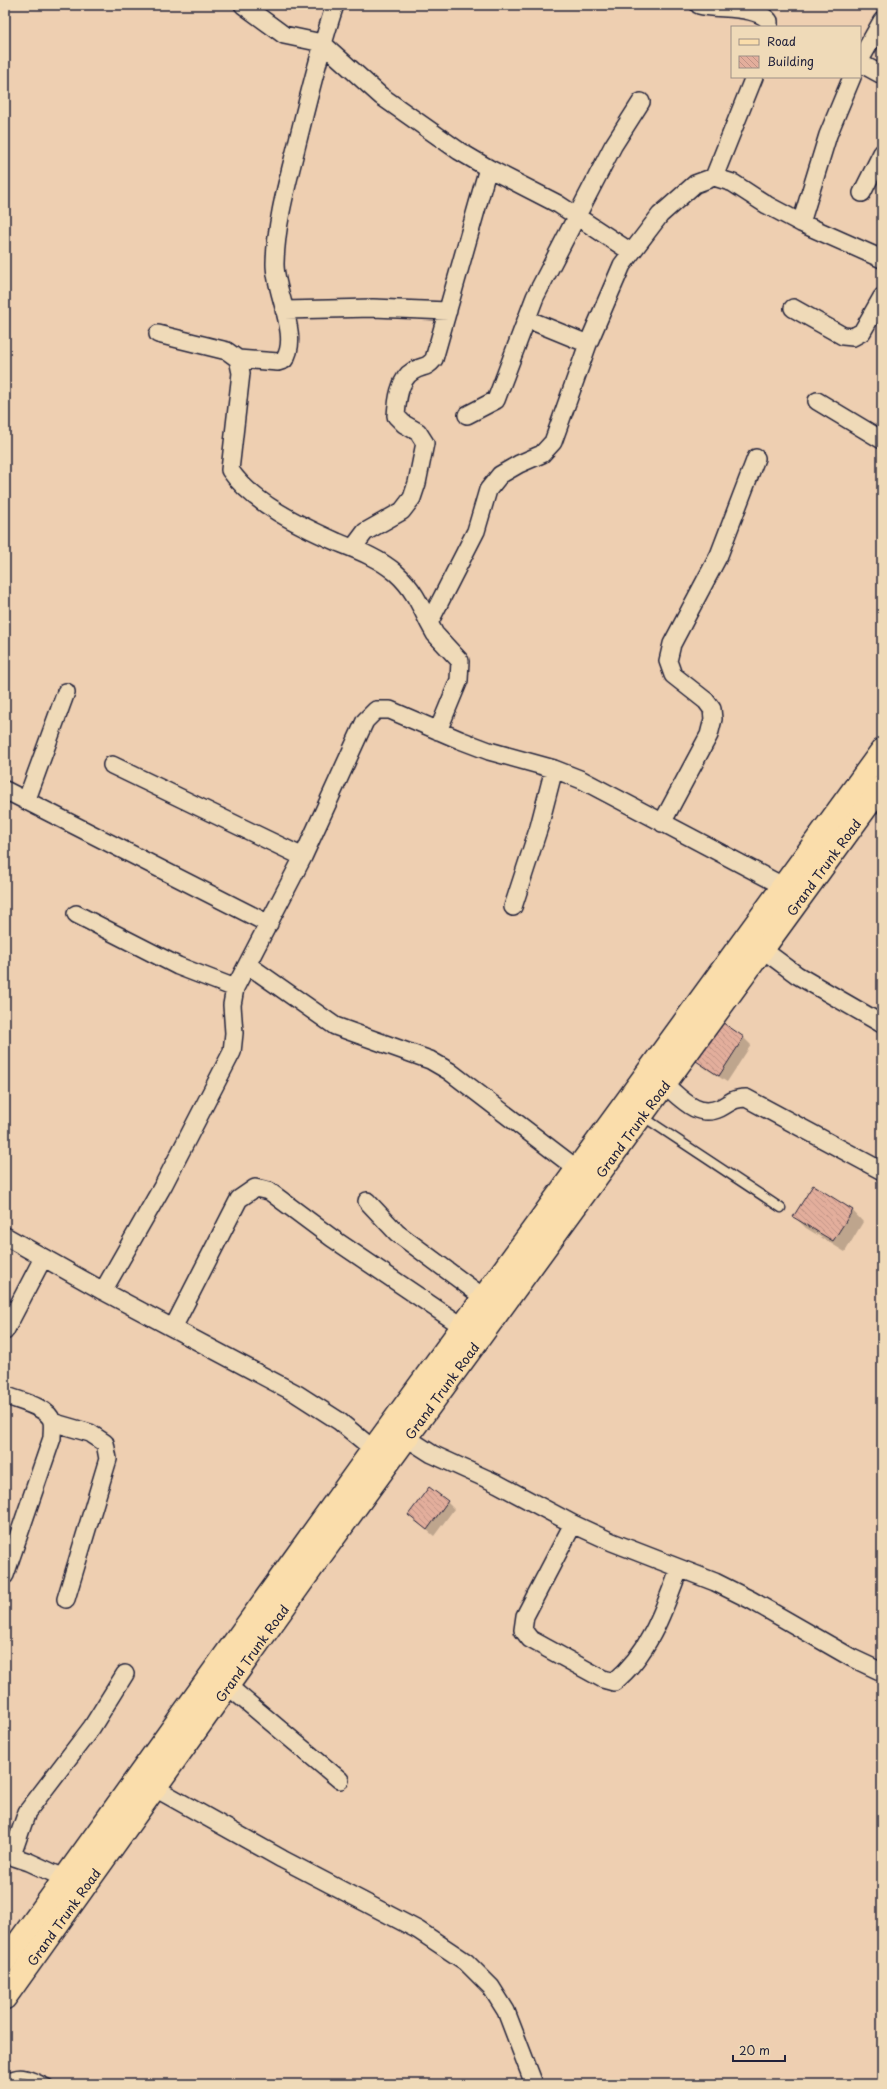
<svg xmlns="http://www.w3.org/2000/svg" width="887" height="2089" viewBox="0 0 887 2089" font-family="'Playpen Sans',sans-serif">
  <defs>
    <pattern id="building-back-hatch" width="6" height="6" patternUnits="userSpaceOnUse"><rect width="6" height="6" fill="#e3ae9c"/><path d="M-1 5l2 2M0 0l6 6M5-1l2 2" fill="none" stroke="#c29587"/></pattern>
  </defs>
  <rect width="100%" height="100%" fill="#eecfb1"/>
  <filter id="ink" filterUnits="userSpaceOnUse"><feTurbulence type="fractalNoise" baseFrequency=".025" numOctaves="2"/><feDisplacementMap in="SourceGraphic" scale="8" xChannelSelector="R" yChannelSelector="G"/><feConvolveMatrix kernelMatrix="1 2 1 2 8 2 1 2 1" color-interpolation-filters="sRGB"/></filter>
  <g filter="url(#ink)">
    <path fill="#0003" d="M722,1024L744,1038L751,1045L727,1082L705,1068L698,1061Z
      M852,1210L863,1222L845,1252L806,1228L795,1217Z
      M447,1502L454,1509L434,1536L409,1515Z"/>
    <path fill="url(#building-back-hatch)" stroke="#22223b" d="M722,1022L744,1037L719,1076L696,1061Z
      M813,1185L853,1210L833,1241L793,1217Z
      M429,1487L448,1501L427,1530L408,1515Z"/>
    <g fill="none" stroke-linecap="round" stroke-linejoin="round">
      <defs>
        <path id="service" d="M642,1116L781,1208
          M5,2079C22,2068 32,2077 49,2084"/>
        <path id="minor" d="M243,5L284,35L322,43L381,96L459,151L488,168L558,204L631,252
          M699,5C719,10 755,5 769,21V27
          M860,60L882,21
          M860,63L882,75
          M714,177L754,77
          M862,193L882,153
          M801,223L828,135L852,77
          M793,308L843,336L853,337L862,332L882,297
          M284,310L373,308L448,311
          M527,319L588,344
          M158,334L227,351L238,359L241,373L230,470C252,503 301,526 337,542C357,550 379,558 396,573C412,587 420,604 429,623
          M238,359L278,362L284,360C301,337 274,290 275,263C276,221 288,181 298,140C309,95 320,49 335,5
          M817,401L882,440
          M467,415L496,400L535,297L613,146L641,102
          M353,548L365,532L402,511L412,498L417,483L425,443L418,432L404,424L396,416C397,401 399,379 413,371C423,365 426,369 434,359L488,168
          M438,731L459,680L460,661L435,634L429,623L476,531L488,490L500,475L519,464L542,454L553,442L588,344L622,265L660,215L695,184L714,177L733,183L767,205L801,223L882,259
          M112,765L303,857
          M5,790L269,924
          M27,799L66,692
          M662,823L709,735L713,719L712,709L706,701L673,675L668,661L672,644L719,555L756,458
          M513,907L539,827L554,769
          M76,914L178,966L235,988
          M762,949L797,975L882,1024
          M248,965L335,1026L430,1060L449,1071L577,1169
          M664,1084C681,1098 697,1119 720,1108C732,1102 731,1099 746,1098L882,1171
          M367,1201L397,1233L483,1297
          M5,1236L103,1291L297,1394L339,1421L373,1449
          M103,1291L164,1184L232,1052L234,1033L232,1005L235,988L303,857L365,721L376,710H390L460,740L489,751L554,769L582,780L783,886
          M173,1328L239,1199L255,1188L269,1191L332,1238L462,1326
          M5,1331L43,1258
          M5,1395C18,1401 47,1406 52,1421C53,1426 52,1433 52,1438L5,1575
          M52,1422L90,1433L105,1443L108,1459L66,1599
          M407,1438L432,1454L498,1484L573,1524L612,1542L715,1582L751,1600L852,1658L882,1672
          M573,1524L525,1616L523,1630L530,1639L603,1679L614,1682C649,1654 664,1610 679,1569
          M228,1686L340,1780
          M155,1788L282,1859L418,1930L466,1962L491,1987L506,2011L534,2084
          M5,1854L29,1862L64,1878
          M12,1855L27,1812L92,1727L125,1674"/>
        <g id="primary">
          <path d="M5,1961L373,1449L882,750"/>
          <path id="s1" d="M5,1998L322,1554L882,786"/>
        </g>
      </defs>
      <use href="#service" stroke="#22223b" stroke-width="11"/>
      <use href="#minor" stroke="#22223b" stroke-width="20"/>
      <use href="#primary" stroke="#22223b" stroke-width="25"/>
      <use href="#service" stroke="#efdab8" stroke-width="8"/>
      <use href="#minor" stroke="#efdab8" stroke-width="17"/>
      <use href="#primary" stroke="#faddab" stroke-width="22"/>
    </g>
  </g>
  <g text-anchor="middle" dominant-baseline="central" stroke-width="4" stroke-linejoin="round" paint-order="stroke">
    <g font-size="13" fill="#22223b" stroke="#efdab8">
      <text stroke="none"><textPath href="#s1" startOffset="1396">Grand Trunk Road</textPath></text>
      <text stroke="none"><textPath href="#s1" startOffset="1072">Grand Trunk Road</textPath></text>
      <text stroke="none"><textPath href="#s1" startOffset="748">Grand Trunk Road</textPath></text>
      <text stroke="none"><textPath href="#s1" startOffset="424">Grand Trunk Road</textPath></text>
      <text stroke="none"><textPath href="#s1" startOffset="100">Grand Trunk Road</textPath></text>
    </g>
  </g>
  <rect width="887" height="2089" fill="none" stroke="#efdab8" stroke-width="20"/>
  <rect x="10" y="10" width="867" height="2069" fill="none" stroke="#22223b" stroke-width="1.5" filter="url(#ink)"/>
  <rect x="731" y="26" width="130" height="52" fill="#efdab8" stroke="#9d9086"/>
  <rect x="739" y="39" width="20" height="6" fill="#faddab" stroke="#9d9086"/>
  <text x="767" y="46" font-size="12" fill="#22223b">Road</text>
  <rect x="739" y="56" width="20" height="12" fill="url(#building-back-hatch)" stroke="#9d9086"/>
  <text x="767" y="66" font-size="12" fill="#22223b">Building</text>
  <path d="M733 2055v6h52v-6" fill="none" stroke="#22223b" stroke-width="2"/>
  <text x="739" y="2055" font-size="12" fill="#22223b" stroke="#efdab8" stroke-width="3" paint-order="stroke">20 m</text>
</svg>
